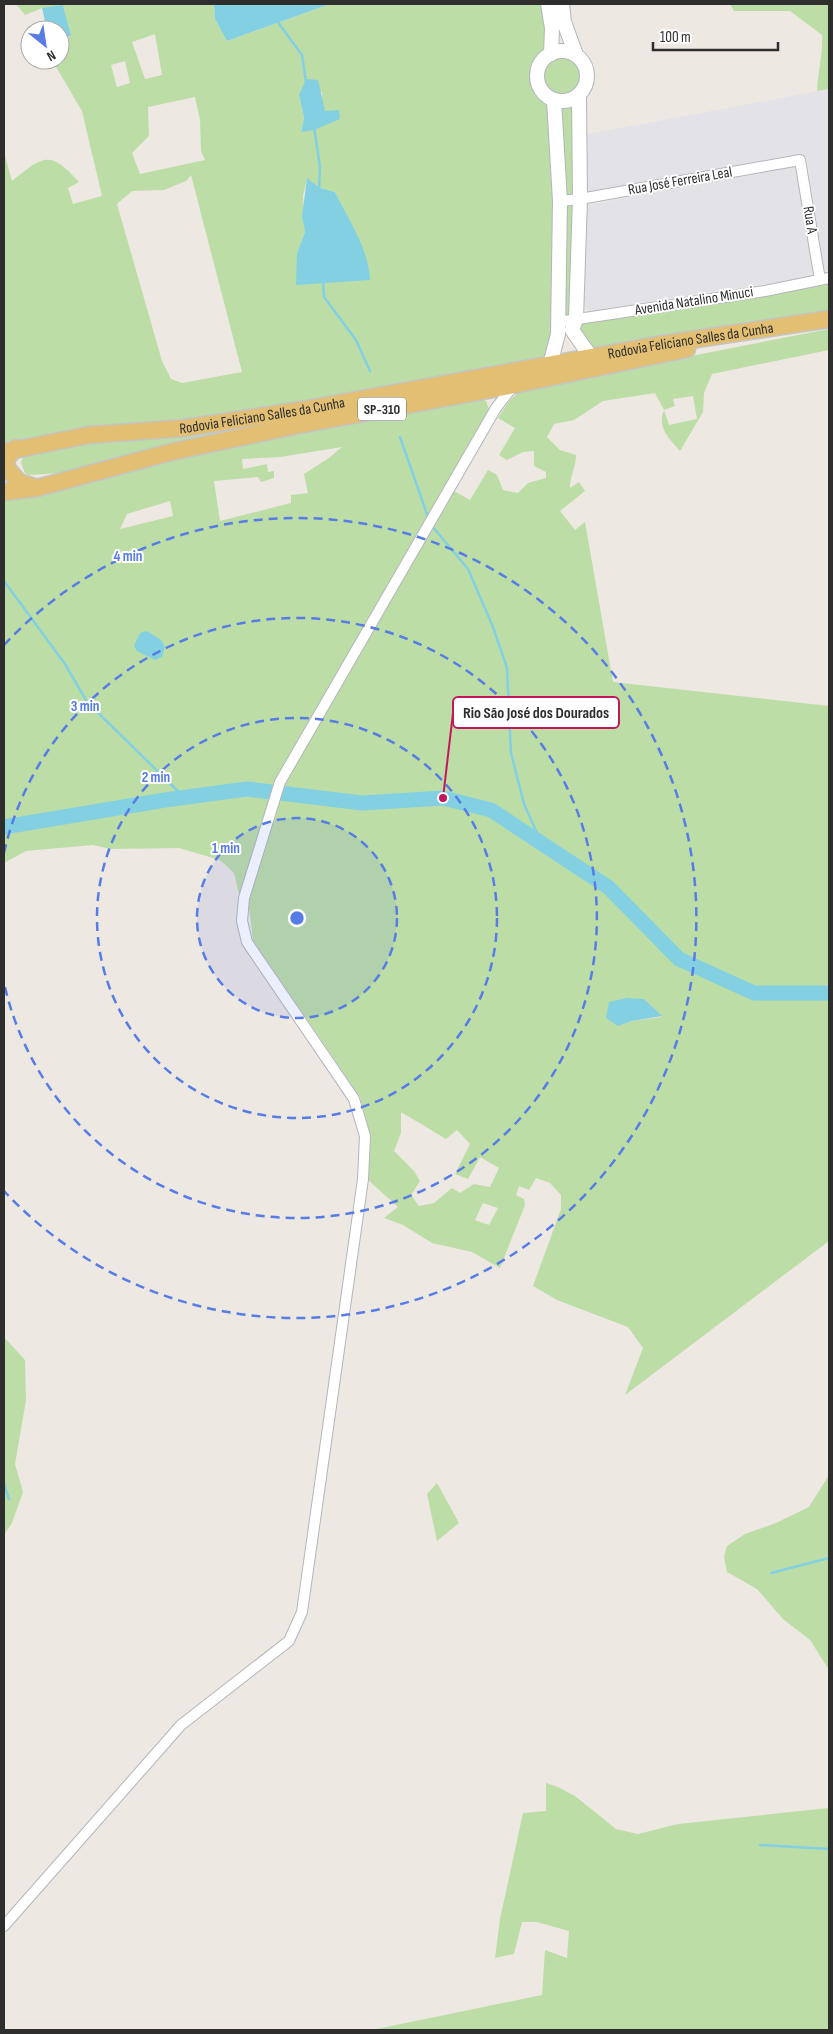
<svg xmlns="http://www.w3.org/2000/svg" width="833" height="2034" viewBox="0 0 833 2034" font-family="'Sofia Sans Condensed',sans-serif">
  <rect width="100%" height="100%" fill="#ede8e2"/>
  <path fill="#e3e2e7" d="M829,89V272L822,267L808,162L801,154L591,192L587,188L583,135Z
    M793,167L797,171L814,271L810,277L590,311L584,306L582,210L588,205Z"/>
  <path fill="#bddda6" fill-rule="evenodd" d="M16,4H214L215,19L227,41L330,4H546L548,53C530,67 531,91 552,102L556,201L552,332L545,358L298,406L4,447V152L12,181C44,155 50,150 79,182L68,188L73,204L102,196L82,111L52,60H60V37L71,36L42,8L25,15ZM155,34L162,75L145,79L132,42ZM125,61L130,83L117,87L111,65ZM322,92V105L325,111L301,131L304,118L299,95ZM195,97L200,120L201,151L205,160L140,174L132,153L149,136L148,107ZM191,175L242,372L182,383L171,379L162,361L117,204L132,191L164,190L186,181ZM307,179L320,188L335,192L358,239L297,253L305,232L303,196Z
    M730,4H829V89L817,91C818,72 823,54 822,35L790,11H734Z
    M539 76a23 23 0 1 1 46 0a23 23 0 1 1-46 0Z
    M575,100L579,197L564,198L560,103Z
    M577,201L574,316L562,318V204Z
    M829,284V310L591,350L579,336V322L767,296Z
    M829,329V350L712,374L704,393L703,412L680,451C668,437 657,428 664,410L655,393L603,401L574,420L554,424L547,437L560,450L576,455C576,467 570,476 570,488L579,482L585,491L560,511L575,530L585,522L613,682L829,706V1241L625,1395L643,1348L628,1327L557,1300L533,1286L561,1209V1195L550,1183L536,1178L529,1190L519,1186L516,1195L524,1199L525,1205L500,1268L472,1252L432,1243L403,1225L384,1218L398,1207L367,1179L371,1137L360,1097L253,940L248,899L286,781L413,557L454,491L470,500L488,470L497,475L503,490L518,493L528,483L546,478V472L534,466V451L523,452L507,460L499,455L515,428L498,418L510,400L522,389ZM693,396L697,419L669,425L664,410L675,406L673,399ZM644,999L661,1017L632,1021L618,1026ZM401,1112L446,1139L457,1130L470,1144L455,1174L468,1179L480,1157L499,1168L490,1187L474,1184L460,1193L452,1188L434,1203L419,1206L411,1195L420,1181L414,1171L394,1151L401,1133ZM483,1203L498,1208L489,1225L475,1220Z
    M505,378L81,472L28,475L25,473L21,463L23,456L45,447Z
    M478,398L486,401L489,409L276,780L240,898L234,873L220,860L179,848L110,849L93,845L26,851L4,863V498L84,485L174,459L297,431ZM342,447L329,458L304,474L308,493L291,495V503L220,521L214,481L258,477L261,482L274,478V471L268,472L267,464L243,469L242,459L280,457ZM170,501L173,516L120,529L127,514Z
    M4,1337L25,1360L26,1400L15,1464L23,1492L12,1523L4,1535Z
    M829,1475V1670L810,1640L783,1619L757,1589L727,1572L724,1557L727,1546L745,1534L776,1523L809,1507Z
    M437,1483L459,1523L437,1541L427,1494Z
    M546,1783L558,1787L575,1796L616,1829L638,1834L678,1824L829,1808V2030H372L542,1995L545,1950L567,1958L569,1931L537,1922H522L514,1954L495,1958L500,1919L523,1813L546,1811Z"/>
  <path fill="#83d0e2" d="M214,4H330L227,41L215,19Z
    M63,5V6L71,36L60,37V30H47L42,8Z
    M306,79L318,80L325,111L339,110L340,119L314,130L301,132L304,118L299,95Z
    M307,178L320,188L335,192C348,219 369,249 370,280L296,285L297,253L305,232L302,216Z
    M147,631L161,640L165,647L162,657L155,660L137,651L134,646L140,633Z
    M627,998L644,999L662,1016L632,1021L618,1026L606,1018L609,1002Z"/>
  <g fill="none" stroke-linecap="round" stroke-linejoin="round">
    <path stroke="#83d0e2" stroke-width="2.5" d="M277,21L302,55L306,82
      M314,127L320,167L319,191
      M323,281L324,297L356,340L370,371
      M400,437L428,517
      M432,526L468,569L493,627L507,668L511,753L524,804L541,842
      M4,581L65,664L87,702L184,797
      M4,1484L9,1499
      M771,1573L829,1558
      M760,1845L829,1849"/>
    <path stroke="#83d0e2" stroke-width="15" d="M4,827L165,800L247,789L362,803L443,798L491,810L608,887L679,959L754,993H829"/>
    <defs>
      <path id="street" d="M560,201L580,199L800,160L820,280
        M558,322L765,291L829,278
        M4,1926L181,1725L289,1641L302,1612L363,1179L365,1136L354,1099L247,942L242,921L244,898L280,782L496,408L513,386"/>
      <path id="secondary" d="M548,4L552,28L551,54
        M562,4L564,22L576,55
        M537 76a25 25 0 1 1 50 0a25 25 0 1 1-50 0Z
        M579,95L580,199L576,319L572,330L591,357
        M550,365L558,334L560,201L554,100"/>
      <g id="primary">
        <path d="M16,448L7,458L6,467L19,482L34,487"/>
        <path id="s1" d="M4,452L89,435L185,428L301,410L657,345L829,319"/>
        <path d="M4,492L37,488L171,452L294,426L514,385L687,349"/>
      </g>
    </defs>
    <use href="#street" stroke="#b3b5bc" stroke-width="12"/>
    <use href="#secondary" stroke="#b3b5bc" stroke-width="16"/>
    <use href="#primary" stroke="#c4c4c4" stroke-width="19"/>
    <use href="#street" stroke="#fff" stroke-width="10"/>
    <use href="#secondary" stroke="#fff" stroke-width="14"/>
    <use href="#primary" stroke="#e2bf73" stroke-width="16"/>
  </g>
  <circle cx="297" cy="918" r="100" fill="#577ce6" fill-opacity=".12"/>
  <g fill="none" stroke="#577ce6" stroke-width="2.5" stroke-dasharray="9 6">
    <circle cx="297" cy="918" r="100"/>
    <circle cx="297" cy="918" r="200"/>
    <path d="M4 853A300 300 0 1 1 4 983"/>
    <path d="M4 645A400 400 0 1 1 4 1191"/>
  </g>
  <g text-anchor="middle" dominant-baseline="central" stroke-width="4" stroke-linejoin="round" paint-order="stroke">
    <rect fill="#fff" stroke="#6d6d6d" stroke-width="1" x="358" y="397.5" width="48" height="23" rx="4"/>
    <g font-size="14" font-weight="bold" fill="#2e2e2e">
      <text x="382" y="409">SP-310</text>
    </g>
    <g font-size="15" fill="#2e2e2e" stroke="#fff">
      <text transform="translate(680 181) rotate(-10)">Rua José Ferreira Leal</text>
      <text transform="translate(810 220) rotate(81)">Rua A</text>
      <text transform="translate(694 301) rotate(-9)">Avenida Natalino Minuci</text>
      <text stroke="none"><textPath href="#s1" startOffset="696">Rodovia Feliciano Salles da Cunha</textPath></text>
      <text stroke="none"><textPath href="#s1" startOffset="261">Rodovia Feliciano Salles da Cunha</textPath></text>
    </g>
  </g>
  <circle cx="297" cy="918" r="8" fill="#577ce6" stroke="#fff" stroke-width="2.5"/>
  <g font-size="15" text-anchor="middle" font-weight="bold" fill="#577ce6" stroke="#fff" stroke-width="4" stroke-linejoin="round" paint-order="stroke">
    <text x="128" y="561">4 min</text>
    <text x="85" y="711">3 min</text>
    <text x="156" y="782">2 min</text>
    <text x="226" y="853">1 min</text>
  </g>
  <path fill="none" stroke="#c2185b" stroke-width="2" d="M443 798L453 713"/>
  <circle fill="#c2185b" stroke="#fff" stroke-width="2" cx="443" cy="798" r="5"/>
  <rect fill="#fff" stroke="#c2185b" stroke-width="2" x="453" y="697" width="166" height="31" rx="5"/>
  <g font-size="16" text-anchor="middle" font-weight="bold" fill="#2e2e2e">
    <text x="536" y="718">Rio São José dos Dourados</text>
  </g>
  <rect width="833" height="2034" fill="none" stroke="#2e2e2e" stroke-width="10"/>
  <g transform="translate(45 45) rotate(150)"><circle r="24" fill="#ffffff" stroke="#ababab"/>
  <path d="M0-4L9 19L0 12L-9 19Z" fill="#577ce6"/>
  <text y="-8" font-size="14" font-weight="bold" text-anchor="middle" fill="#2e2e2e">N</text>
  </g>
  <path d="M653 42v8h125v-8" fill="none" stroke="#2e2e2e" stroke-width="2.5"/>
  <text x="660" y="42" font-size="15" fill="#2e2e2e" stroke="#ffffff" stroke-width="4" paint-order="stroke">100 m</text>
</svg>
